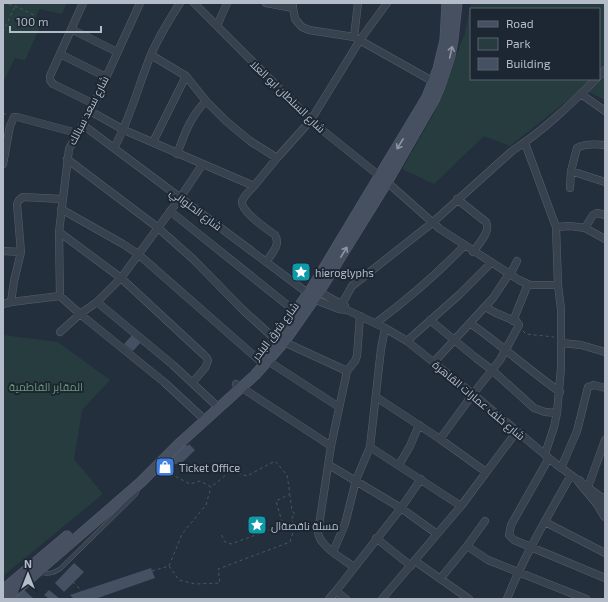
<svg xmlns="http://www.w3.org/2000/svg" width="608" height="602" viewBox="0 0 608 602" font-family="'Exo 2',Cairo,sans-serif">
  <rect width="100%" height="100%" fill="#242f3e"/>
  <path fill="#263c3f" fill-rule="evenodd" d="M3,3H67L62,14L39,9L34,22L40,27L25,60L15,58L3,83Z
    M471,3H605V100L582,89L510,146L484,136L434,184L402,169L434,113L465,33ZM471,9H599V79H471Z
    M3,335L58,342L110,380L82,410L74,459L103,494L3,576Z"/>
  <path fill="#455162" d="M133,334L141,342L133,351L124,344Z
    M185,444L187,446L189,444L195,450L187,458L180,464H171L160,476L154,474Z
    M74,563L84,572L64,592L55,583Z
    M151,568L155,578L95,599H74L70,595Z
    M22,588L34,599H12Z
    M49,590L60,599H49L44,595Z"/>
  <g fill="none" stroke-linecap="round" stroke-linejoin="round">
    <defs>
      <path id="service" d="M40,572C48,575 53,573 60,569L136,494L138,489"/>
      <path id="minor" d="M83,3L50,76V80L53,84L94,104
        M194,3L316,125L387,182L440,229L519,280L530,285H558
        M266,3L293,8
        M293,3V8L295,19L302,27L309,30L354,37L434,82
        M217,26L227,3
        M71,29L117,52
        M354,37L358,3
        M60,54L106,77
        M151,55L186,76L206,101L226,121L250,141L277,158
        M599,76L605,70
        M581,94L605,111
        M90,111L124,130L254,186L277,158L311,120L360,40L387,3
        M83,125L309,294
        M153,142L186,76
        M525,143L556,227L558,285L561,309V368L557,413L554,427L545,454
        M114,148C130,119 138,87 150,57C158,38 169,20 180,3
        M177,154C185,133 190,117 206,101
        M67,159L157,227L193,259L243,310L276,340
        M3,164L10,126L14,117H17L77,133
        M202,165L180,198L121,278L97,302L80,314L164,382L205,420
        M571,171L605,182
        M254,186C250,190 244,196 242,201C240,211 267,229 275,235C281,245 272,253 266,262
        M570,188L571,171L577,148C584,144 596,144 605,145
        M457,199L486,222C491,232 479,243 473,252
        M61,209L123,244L138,254L260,361
        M170,211L296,312
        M556,227L570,226L585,228L593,215L597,213L605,215
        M585,228L605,239
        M59,232L121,278L204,355L207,358L208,361L205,368L192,383
        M3,251L21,252
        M510,275L517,261
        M316,290L345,306
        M60,296L59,232L69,149L94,104L140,3
        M311,298L339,309L347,310L385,328L407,341L473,394L556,464L605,500
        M11,302L14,281L21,252L17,204L19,200L23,197L62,199
        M97,302L173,365L219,408
        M3,304L11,302L60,296L80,314L60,332
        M339,309L352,286L432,223L512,151C543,131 570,105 596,79
        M430,320L476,358L492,370L534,408L545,412L557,413
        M513,321L528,284
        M376,323C408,299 436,275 464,246
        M470,323C501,345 529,370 560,392
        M407,341L460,294L491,263
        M284,342L347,371L331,446L318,532C319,546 343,559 354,567
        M562,343L581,345L605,352
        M268,361L339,407
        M434,362L493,298L509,274
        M347,371L355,361L357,356L360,316
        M236,384L331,446
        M376,397L440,439L486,472
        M440,439L473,394L500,360L519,325L517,322L496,313L485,307
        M370,447L461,506
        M549,458L511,525L509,535L514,540L605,578
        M329,465L401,508L437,534
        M399,465L410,446L419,425
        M561,468L577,431L588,387L594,385L605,388
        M588,487L605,440
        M545,522L605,553
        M376,538L411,566
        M467,546L488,560L586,599
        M333,552L345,524L356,480L370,447L381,349L385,328
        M415,561L469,599
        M440,579L467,546L485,521
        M336,591L346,599
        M329,599L336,591L401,508L421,479
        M382,599L461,506L517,431
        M507,599C524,556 548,516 571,475"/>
      <path id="tertiary" d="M579,481L598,504L605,516
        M603,498L605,501"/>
      <path id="secondary" d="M265,355L312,288L427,97L438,69L445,40L447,3
        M3,590L67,536
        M6,599L141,482L181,442L255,375L284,342L319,292L387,182L434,100L440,86L450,56L453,40L457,3"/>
    </defs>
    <use href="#service" stroke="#565f6c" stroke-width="4.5"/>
    <use href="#minor" stroke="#565f6c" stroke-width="8"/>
    <use href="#tertiary" stroke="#565f6c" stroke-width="10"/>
    <use href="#secondary" stroke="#565f6c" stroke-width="11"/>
    <path stroke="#44595c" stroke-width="1" stroke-dasharray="3 3" stroke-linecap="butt" d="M3,3L15,6L36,16
      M3,32L15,6
      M3,113L8,115
      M523,331L526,334L554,337
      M165,471L190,484L200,481L211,487L231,471L247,476L275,461L287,475L290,494L276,501L283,525L231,544L225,542L221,534
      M169,566L179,580L195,584L220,583L218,569L290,542L294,529L292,518L295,514L292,511L290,495
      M152,571L169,566L182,534L206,505L211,487
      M73,582L82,591"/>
    <use href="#service" stroke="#38414e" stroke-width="3.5"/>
    <use href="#minor" stroke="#38414e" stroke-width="7"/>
    <use href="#tertiary" stroke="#38414e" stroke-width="9"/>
    <use href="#secondary" stroke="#465061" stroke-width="10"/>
  </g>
  <defs><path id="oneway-shaft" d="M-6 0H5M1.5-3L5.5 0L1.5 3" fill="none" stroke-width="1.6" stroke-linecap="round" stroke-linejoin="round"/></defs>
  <g stroke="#8e96a5">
    <use href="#oneway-shaft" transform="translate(451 52) rotate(-77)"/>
    <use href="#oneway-shaft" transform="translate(400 144) rotate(121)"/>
    <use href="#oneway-shaft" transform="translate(344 252) rotate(-58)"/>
  </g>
  <defs>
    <symbol id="sight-square" viewBox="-11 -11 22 22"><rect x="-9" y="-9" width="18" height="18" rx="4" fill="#0f9aa8" stroke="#1d2633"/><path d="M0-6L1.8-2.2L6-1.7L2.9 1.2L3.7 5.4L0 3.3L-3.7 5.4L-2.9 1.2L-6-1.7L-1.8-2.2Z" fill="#fff"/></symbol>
    <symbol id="shop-square" viewBox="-11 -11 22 22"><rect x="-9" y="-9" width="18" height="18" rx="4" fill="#3f7fe0" stroke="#1d2633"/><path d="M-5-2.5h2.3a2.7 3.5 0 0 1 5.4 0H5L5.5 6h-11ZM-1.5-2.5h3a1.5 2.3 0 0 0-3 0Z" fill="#fff"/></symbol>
  </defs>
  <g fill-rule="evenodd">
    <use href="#sight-square" x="290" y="261" width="22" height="22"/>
    <use href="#shop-square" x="154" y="456" width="22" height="22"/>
    <use href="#sight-square" x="246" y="514" width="22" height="22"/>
  </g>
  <g text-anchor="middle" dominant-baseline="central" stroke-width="4" stroke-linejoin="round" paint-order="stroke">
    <g font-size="11" fill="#b4bcc9" stroke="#1d2633">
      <text transform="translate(288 96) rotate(44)">شارع السلطان ابو العلا</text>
      <text transform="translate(88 110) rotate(-63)">شارع سعد سبالك</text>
      <text transform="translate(196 209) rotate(37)">شارع الحلواني</text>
      <text transform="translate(275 331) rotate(-53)">شارع شرق البندر</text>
      <text transform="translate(479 400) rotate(40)">شارع خلف عمارات القاهرة</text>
    </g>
    <g font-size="11" fill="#b4bcc9" stroke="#1d2633" text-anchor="start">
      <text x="315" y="272">hieroglyphs</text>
      <text x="179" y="467">Ticket Office</text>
      <text x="271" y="525">مسلة ناقصةال</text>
    </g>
    <g font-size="11" fill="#6b9a76" stroke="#1d2633">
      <text x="46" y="386">المقابر الفاطمية</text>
    </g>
  </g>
  <rect width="608" height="602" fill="none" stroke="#b4bcc9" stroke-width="8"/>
  <rect x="470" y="8" width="130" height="72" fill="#1d2633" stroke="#59626f"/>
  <rect x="478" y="21" width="20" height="6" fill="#465061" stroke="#59626f"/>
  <text x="506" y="28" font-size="12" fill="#b4bcc9">Road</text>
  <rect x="478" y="38" width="20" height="12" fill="#263c3f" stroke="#59626f"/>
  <text x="506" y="48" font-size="12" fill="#b4bcc9">Park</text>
  <rect x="478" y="58" width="20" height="12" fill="#455162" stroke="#59626f"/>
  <text x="506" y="68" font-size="12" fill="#b4bcc9">Building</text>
  <g transform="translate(28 574)" stroke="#1d2633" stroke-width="3" paint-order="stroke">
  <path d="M0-3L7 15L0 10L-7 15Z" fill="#b4bcc9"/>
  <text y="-6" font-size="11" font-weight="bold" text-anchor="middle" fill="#b4bcc9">N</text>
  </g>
  <path d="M10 26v6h91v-6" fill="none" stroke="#b4bcc9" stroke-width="2"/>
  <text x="16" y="26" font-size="12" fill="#b4bcc9" stroke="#1d2633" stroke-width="3" paint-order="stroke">100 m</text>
</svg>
